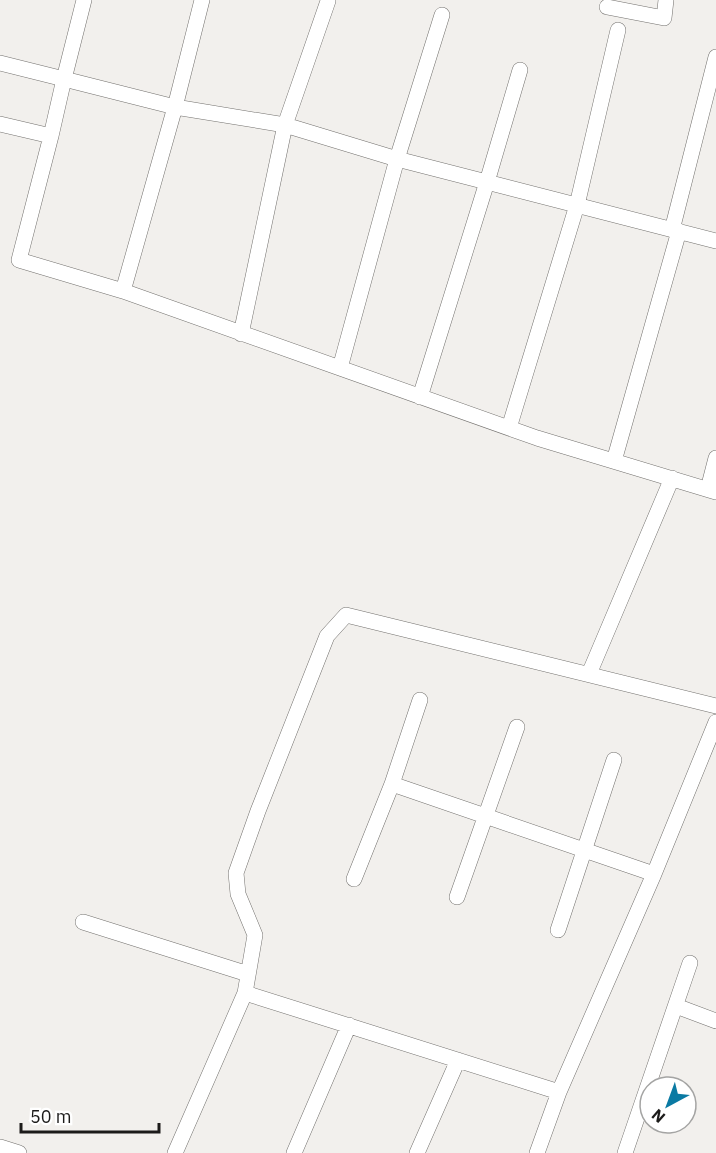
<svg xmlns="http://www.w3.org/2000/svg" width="716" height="1153" viewBox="0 0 716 1153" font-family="'IBM Plex Sans',sans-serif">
  <rect width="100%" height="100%" fill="#f2f0ed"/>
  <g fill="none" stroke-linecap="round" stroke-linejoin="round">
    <defs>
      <path id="minor" d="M607,7L664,18L666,0
        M0,63L64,79L84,0
        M0,124L51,136L19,260L123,291L537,438L716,492
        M51,136L64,79L175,107L285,125L397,159L716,241
        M672,230L716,57
        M123,291L175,107L202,0
        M241,334L285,125L328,1
        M340,368L397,159L442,15
        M420,397L487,182L520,70
        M509,428L577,205L618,30
        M614,461L679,231
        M708,489L716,458
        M589,674L672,478
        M392,784L420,700
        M354,879L392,784L654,874
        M457,897L517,727
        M83,922L248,974
        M558,930L614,760
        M676,1006L716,1021
        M559,1092L245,993L255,935L238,894L236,873L258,811L327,636L346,615L716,706
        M0,1147L19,1153
        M175,1153L245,993
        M294,1153L349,1025
        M417,1153L458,1060
        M537,1153L559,1092L654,874L716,722
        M625,1153L690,963"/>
    </defs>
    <use href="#minor" stroke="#73716e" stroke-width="16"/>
    <use href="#minor" stroke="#fff" stroke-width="15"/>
  </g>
  <g transform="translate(668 1105) rotate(221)"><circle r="28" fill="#ffffff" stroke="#a4a4a3" stroke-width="1.5"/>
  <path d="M0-4.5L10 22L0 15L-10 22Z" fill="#0a7aa3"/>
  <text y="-9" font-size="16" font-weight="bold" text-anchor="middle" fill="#1c1b1a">N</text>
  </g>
  <path d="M21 1123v9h138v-9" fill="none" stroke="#1c1b1a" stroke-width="3"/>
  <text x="30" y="1123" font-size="18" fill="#1c1b1a" stroke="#ffffff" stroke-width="4.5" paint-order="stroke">50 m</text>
</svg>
